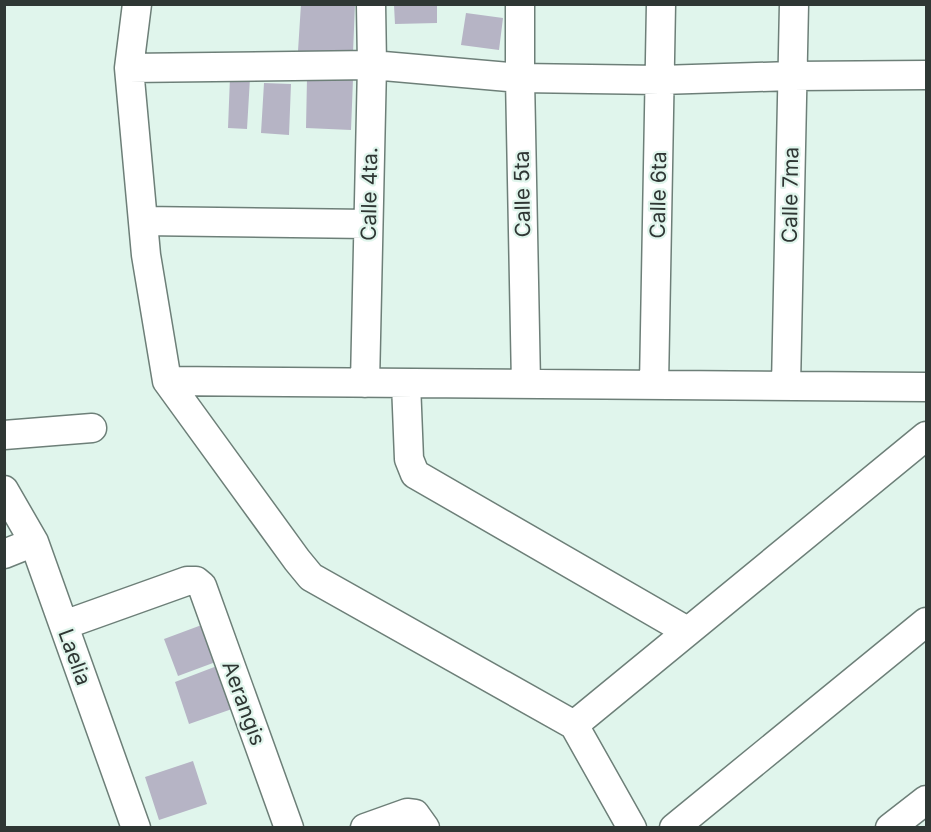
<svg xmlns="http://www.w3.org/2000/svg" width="931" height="832" viewBox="0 0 931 832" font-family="Inter,sans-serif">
  <rect width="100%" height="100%" fill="#e0f5ec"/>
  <path fill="#b6b4c5" d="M301,4H355L353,53L298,51Z
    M394,5H437V23L395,24Z
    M466,13L503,18L499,50L461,45Z
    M230,77L250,78L247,129L228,128Z
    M307,78L353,79L351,130L306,128Z
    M264,83L291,84L289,135L261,133Z
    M207,623L221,660L178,676L164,639Z
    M217,666L232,709L189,724L175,682Z
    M193,761L207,804L159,820L145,777Z"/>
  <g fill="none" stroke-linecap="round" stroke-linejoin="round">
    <defs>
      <path id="minor" d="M137,4L129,68L146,255L167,381L297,560L311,577L574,725L632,828
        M520,4V78L526,384
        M129,68L372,65L520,78L660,80L792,76L926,75
        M143,221L368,224
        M167,381L926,387
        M365,383L372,65L371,4
        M406,383L409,459L415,474L687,631
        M654,385L661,4
        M786,386L794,4
        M4,435L92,428
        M4,490L34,542L136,828
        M4,554L34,542
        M64,625L187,581H196L202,586L289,828
        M574,725L926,436
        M365,828L407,813L415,814L425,828
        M674,828L926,622
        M890,828L926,800"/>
    </defs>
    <use href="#minor" stroke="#6d7f78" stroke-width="31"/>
    <use href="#minor" stroke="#fff" stroke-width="28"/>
  </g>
  <g text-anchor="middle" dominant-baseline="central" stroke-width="4.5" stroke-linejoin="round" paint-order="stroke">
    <g font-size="21" fill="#2f3734" stroke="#e0f5ec">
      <text transform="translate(369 194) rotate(-89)">Calle 4ta.</text>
      <text transform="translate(522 194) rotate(-91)">Calle 5ta</text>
      <text transform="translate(658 195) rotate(-89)">Calle 6ta</text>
      <text transform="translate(790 195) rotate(-89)">Calle 7ma</text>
      <text transform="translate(75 657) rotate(70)">Laelia</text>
      <text transform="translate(244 703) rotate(70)">Aerangis</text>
    </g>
  </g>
  <rect width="931" height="832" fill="none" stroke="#2f3734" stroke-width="12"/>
</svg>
